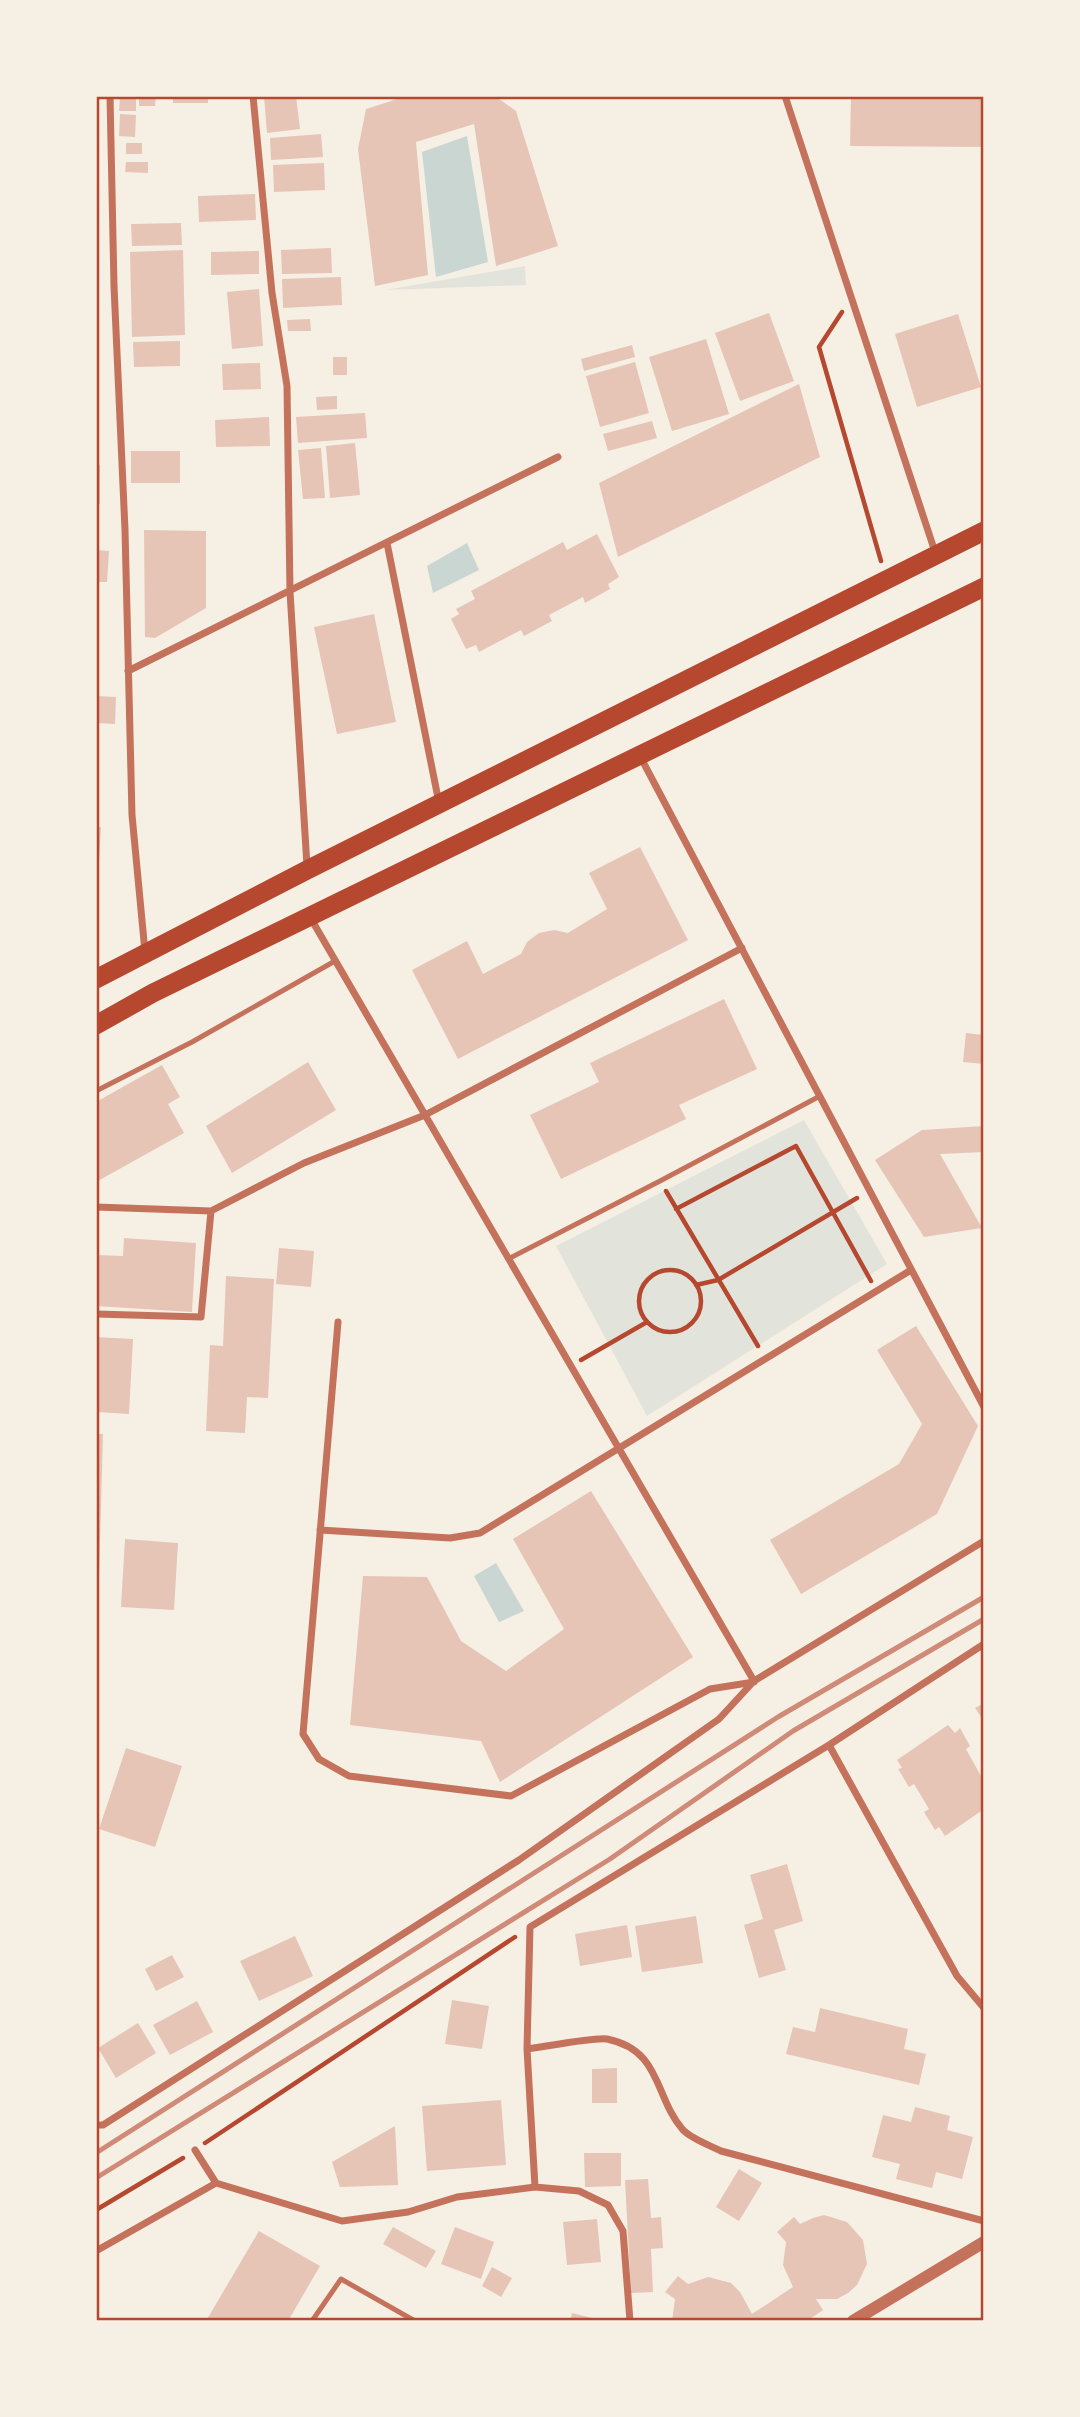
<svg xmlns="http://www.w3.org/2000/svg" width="1080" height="2417" viewBox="0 0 1080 2417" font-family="Inter,sans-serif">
  <rect width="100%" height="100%" fill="#f6efe4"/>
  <path fill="#e2e4dc" d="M525,266L526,285L385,290Z
    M804,1120L887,1264L647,1416L556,1246Z"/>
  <path fill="#c9d6d2" d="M467,136L488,262L436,277L422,152Z
    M467,543L479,570L433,593L427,566Z
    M496,1563L524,1611L499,1622L474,1576Z"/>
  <path fill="#e6c5b7" d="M139,96H156L155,106H139Z
    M173,96H208V103H173Z
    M264,96H296L300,129L267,133Z
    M407,96H495L516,111L558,246L496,266L474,124L416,142L428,275L375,286L358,149L366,109Z
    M851,96H984V147L850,146Z
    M120,97H136V111H119Z
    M120,114L136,115L135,137L119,136Z
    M321,134L323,157L271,160L270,138Z
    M126,143H142V154H126Z
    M126,162H148V173L125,172Z
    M324,163L325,190L274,192L273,165Z
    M255,194L256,220L199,222L198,196Z
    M181,223L182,245L132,246L131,224Z
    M331,248L332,273L282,274L281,250Z
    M183,250L185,335L132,337L130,252Z
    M259,251V274L211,275V252Z
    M341,277L342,305L283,308L282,279Z
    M259,289L263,346L232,349L227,292Z
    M769,313L794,381L740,401L715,333Z
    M958,314L981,387L917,407L895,334Z
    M310,319L311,331H288L287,320Z
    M706,339L729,414L672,431L649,357Z
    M180,341V366L134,367L133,342Z
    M632,345L635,357L584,371L581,359Z
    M333,357H347V375H333Z
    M635,362L649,413L600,427L586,376Z
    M260,363L261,389L223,390L222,364Z
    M799,384L820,457L618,557L599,483Z
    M337,396V409L317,410L316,397Z
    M365,413L367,438L298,443L296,417Z
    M269,417L270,446L216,447L215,420Z
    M652,421L657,438L608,451L603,434Z
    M355,443L360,495L330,498L326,446Z
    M321,448L325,498L303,499L298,450Z
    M131,451H180V483H131Z
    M96,465H100V504H96Z
    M144,530L206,531V608L155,638L145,637Z
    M597,534L619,577L608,584L610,589L585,603L583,597L549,615L552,621L524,636L521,630L479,652L476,645L466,649L451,619L459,614L456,609L475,599L471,591L563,542L567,550Z
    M96,550L109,551L107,582H96Z
    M374,614L396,722L337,734L314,627Z
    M96,696L116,697L115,724L96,723Z
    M96,827H101L98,880H96Z
    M640,847L688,940L458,1059L412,970L467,941L483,974L521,954L527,942L539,933L554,930L568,933L607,909L589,873Z
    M724,999L757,1069L679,1105L686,1119L561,1179L530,1115L599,1082L590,1063Z
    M966,1033L984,1035V1064L963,1062Z
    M308,1062L336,1110L232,1173L206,1126Z
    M162,1065L180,1097L168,1104L184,1133L96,1182V1102Z
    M984,1126V1152L940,1154L982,1228L924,1237L875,1160L922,1130Z
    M124,1238L196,1243L192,1312L96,1306V1255L123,1256Z
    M279,1248L314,1251L311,1287L276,1284Z
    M226,1276L274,1279L268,1398L247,1397L245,1433L206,1431L210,1345L223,1346Z
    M916,1326L978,1426L937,1514L801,1594L770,1540L899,1464L922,1424L877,1350Z
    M96,1337L133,1339L129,1414L96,1412Z
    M96,1434H103L99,1578H96Z
    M591,1491L693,1657L500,1782L481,1741L350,1725L363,1576L427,1577L461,1641L506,1671L564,1629L513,1539Z
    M125,1539L178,1543L174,1610L121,1607Z
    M984,1703V1721L975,1708Z
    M948,1725L955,1733L960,1728L970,1746L966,1749L981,1776L984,1775V1809L945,1836L939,1827L935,1830L924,1812L929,1809L914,1784L909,1787L898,1769L902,1768L897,1760Z
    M126,1748L182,1766L155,1847L99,1829Z
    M787,1864L803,1921L774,1930L786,1970L759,1978L744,1925L763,1919L750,1875Z
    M696,1916L703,1963L642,1972L635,1926Z
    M627,1925L632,1957L580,1966L575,1934Z
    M295,1936L313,1976L259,2001L240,1961Z
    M172,1955L184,1977L156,1991L145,1969Z
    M452,2000L489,2006L482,2049L445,2044Z
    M197,2001L213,2032L170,2055L153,2025Z
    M820,2008L908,2029L904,2049L926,2054L919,2085L786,2054L793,2027L815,2032Z
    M138,2023L156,2053L116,2078L98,2048Z
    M617,2068V2103H592V2069Z
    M501,2100L506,2165L427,2171L422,2106Z
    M915,2107L950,2116L947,2130L973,2137L962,2179L936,2172L932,2188L896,2179L900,2164L872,2157L883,2115L911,2122Z
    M395,2126L398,2185L340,2187L332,2162Z
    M584,2153H621V2186L585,2187Z
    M739,2169L762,2183L739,2221L716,2207Z
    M648,2179L651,2218L661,2217L663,2248L651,2249L653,2292L631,2293L625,2180Z
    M824,2215L847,2222L863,2240L867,2264L857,2285L848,2293L837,2299H816L823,2310L807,2321H672L675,2299L665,2292L678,2276L688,2284L708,2277L731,2283L740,2292L752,2314L793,2287L783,2265L786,2242L777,2232L794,2217L800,2224L813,2218Z
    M597,2219L601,2262L567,2265L563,2222Z
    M393,2227L436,2251L426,2268L383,2244Z
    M455,2227L494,2242L481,2279L441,2264Z
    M259,2231L320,2266L288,2321H206Z
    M492,2267L512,2278L501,2297L482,2286Z
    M572,2313L600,2320V2321H570Z"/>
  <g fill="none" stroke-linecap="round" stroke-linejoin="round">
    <path stroke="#b5482f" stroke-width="4.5" d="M842,312L819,347L881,561
      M666,1191L758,1346
      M676,1209L796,1146L871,1281
      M639 1301a31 31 0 1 1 62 0a31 31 0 1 1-62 0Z
      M696,1285L718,1280L857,1198
      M581,1360L647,1322
      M205,2143L515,1937
      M96,2210L183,2158"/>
    <path stroke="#c5725c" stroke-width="5" d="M96,1091L192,1042L335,961
      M508,1259L660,1181L820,1096
      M312,2321L341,2279L415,2321"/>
    <path stroke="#c5725c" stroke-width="7" d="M110,96L114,286L125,530L132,815L145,952
      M253,96L272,293L287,386L290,592L307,866
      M785,96L936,555
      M387,543L439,803
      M128,671L558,457
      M641,758L984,1407
      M310,917L754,1681
      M96,1207L211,1211
      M96,1314L201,1317L211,1211L304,1163L425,1115L742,948
      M338,1322L303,1734L319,1759L349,1776L511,1796L710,1689L754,1682
      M320,1530L450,1538L480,1533L911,1270
      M829,1745L957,1976L984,2008
      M527,2049L530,1927L829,1745L984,1644
      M96,2125H103L519,1860L719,1719L754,1681L984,1541
      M216,2183L342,2221L408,2212L457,2197L535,2187L579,2191L608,2205L623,2231L630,2321
      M535,2187L527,2049C544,2047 594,2037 607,2039C662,2050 654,2097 683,2130C692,2139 709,2145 721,2151L984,2221
      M96,2251L216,2183L195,2150"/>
    <path stroke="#c5725c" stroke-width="12" d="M853,2321L984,2242"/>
    <path stroke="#b5482f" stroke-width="19" d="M96,979L307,870L984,531
      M96,1025L153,993L984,587"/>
    <path stroke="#cf8b77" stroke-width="5" d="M96,2153L778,1717L984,1597
      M96,2178L610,1859L793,1731L984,1619"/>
  </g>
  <rect width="1080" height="2417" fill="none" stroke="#f6efe4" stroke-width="196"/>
  <rect x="98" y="98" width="884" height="2221" fill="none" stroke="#b5482f" stroke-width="2.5"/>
</svg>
